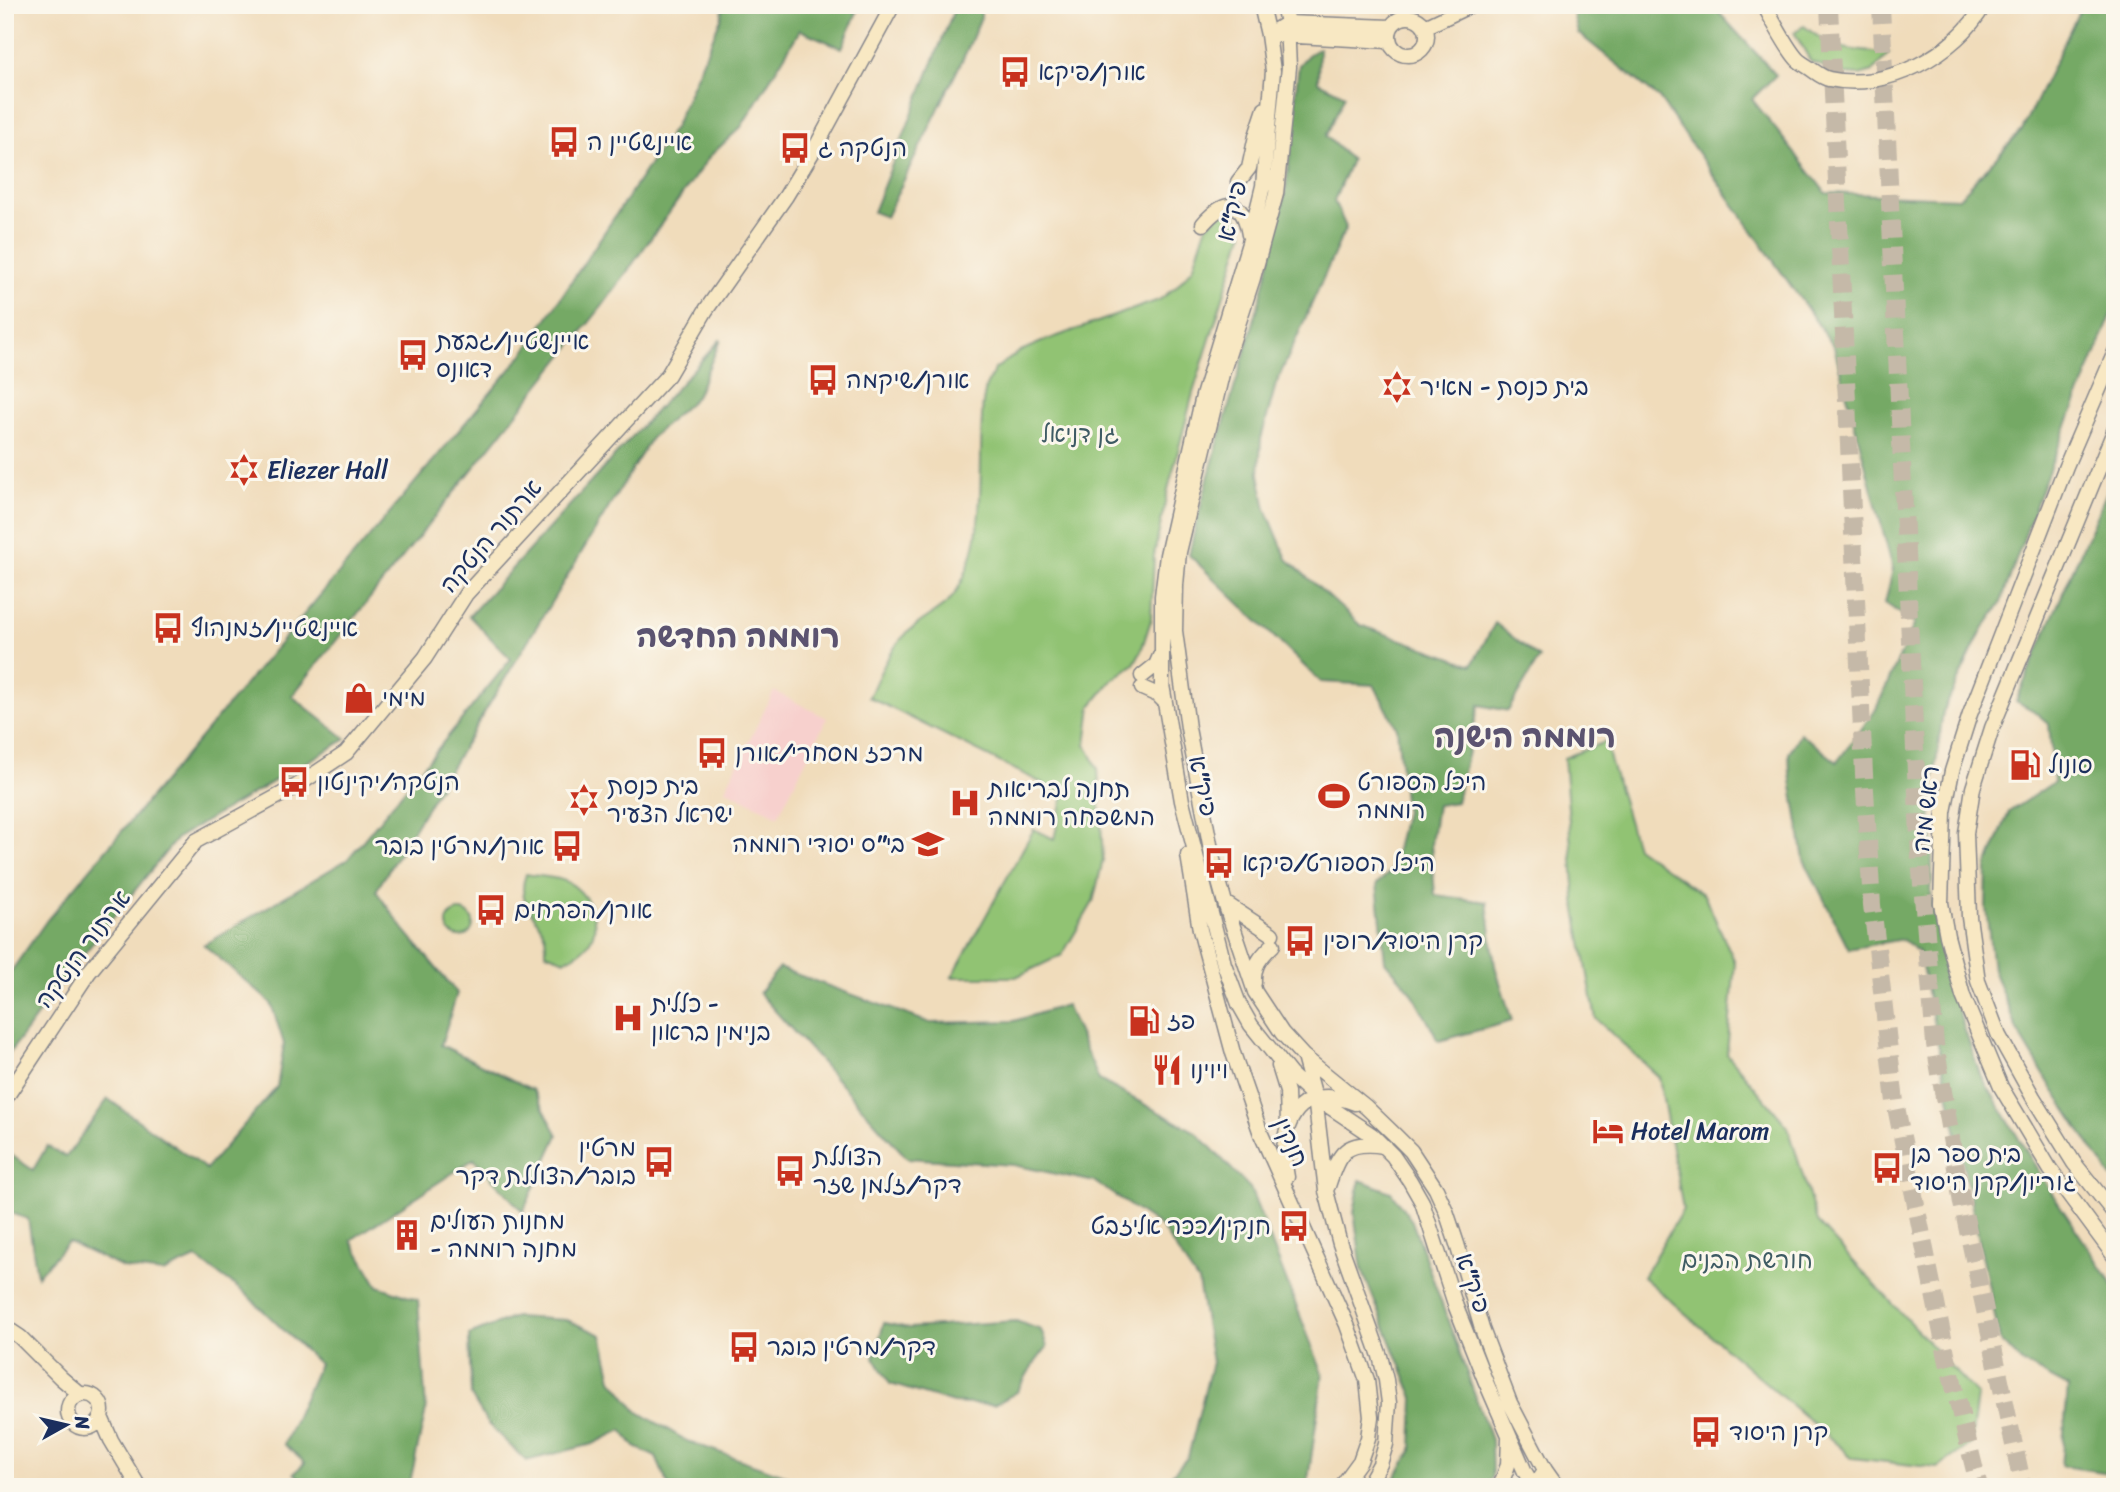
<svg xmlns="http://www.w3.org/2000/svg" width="2120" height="1492" viewBox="0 0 2120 1492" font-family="Sriracha,'Playpen Sans Hebrew',sans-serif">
  <rect width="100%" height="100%" fill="#fbf7ec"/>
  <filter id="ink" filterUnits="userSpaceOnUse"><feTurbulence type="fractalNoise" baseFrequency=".0143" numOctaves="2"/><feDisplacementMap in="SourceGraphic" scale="14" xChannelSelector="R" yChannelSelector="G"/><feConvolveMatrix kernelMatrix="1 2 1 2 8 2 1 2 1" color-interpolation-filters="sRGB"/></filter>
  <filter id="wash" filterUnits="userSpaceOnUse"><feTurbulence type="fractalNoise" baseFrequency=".00686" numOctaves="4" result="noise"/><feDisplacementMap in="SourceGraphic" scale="28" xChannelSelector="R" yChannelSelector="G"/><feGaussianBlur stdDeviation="1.57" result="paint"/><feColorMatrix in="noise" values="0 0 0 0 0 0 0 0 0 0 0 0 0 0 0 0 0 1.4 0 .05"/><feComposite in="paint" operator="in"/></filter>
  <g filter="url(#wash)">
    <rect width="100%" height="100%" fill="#f0dcbb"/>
    <path fill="#f7d0cd" d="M774,691L827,718L778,816L725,789Z
      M236,1483L256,1487H148L147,1485Z"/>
    <path fill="#91c373" stroke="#567968" stroke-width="2" d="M1804,26C1835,52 1850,50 1889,53L1873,71L1859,75L1844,74L1811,62L1794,32Z
      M1222,213L1236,214L1243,234L1193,393L1167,494L1154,555L1151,620L1141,651L1134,664L1112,680L1091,706L1086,744L1098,769L1103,860L1093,902L1062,955L1016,977H952L1034,829L1054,839L1064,794L869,697C879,675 889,650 907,633C922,618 945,610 956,592C990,536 977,465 983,402L986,386L995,369L1021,351L1044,341L1159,300L1176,287L1193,268L1207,225Z
      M1605,742L1636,847L1704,895L1735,962L1727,1054L1788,1127L1817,1222L1977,1395L1971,1444L1937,1468L1853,1458L1643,1277L1683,1209L1659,1077L1596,1019L1576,910L1564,758Z
      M526,874C541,877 561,876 574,886C591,899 602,926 588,944C582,952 574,956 565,960L546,953C546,947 546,942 545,936C537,913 515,903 526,874Z
      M447 924a13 13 0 1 1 26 0a13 13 0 1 1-26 0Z"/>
    <path fill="#74a965" stroke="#486c62" stroke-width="2" d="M723,5H769L772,9L775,5H838L857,12L842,48L800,30L741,127L709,157L604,304L292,696L346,739L177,838L74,966L5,1059V980L47,920L524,353L675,126L722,16Z
      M954,5H981V17L968,48L886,217L873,212L955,7Z
      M1571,5H1712L1776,75L1752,99L1826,193L1959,198L2022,130L2082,5H2115V306L2043,485L2000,605L1980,634L1943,712L1930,809L1933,829L1931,901L1958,1010L1980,1074L2051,1192L2115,1288V1457L2109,1473L2061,1466L2068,1387L2023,1363L2000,1341L1919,953L1903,939L1849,949L1804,860L1790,774L1789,753L1800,733L1837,762L1876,709L1915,623L1885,603L1893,569L1834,347L1659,98L1578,33Z
      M1319,48L1318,82L1345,95L1326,136L1351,160L1334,201L1346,227L1276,384L1261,439L1259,474L1266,509L1287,559L1360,625L1472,665L1495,623L1539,658L1508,711L1479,705L1456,802L1437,805L1431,844L1435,895L1487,902L1495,966L1512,1021L1439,1041L1411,991L1385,961L1377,884L1391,871L1405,811L1397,728L1374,685L1321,682L1189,555C1215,435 1261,319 1284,198C1292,155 1293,109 1299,65L1308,55Z
      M721,339L696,397L651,438L376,891L405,931L457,993L441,1045L533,1090L558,1135L523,1212L474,1159L351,1240L378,1286L418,1300L426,1410L409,1487H310L294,1473L305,1463L284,1444L319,1364L245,1293L196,1258L163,1273L123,1268L68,1242L37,1276L28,1219L5,1211V1151L33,1170L47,1146L66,1157L108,1099L206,1169L277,1087L284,1044L271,1003L204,945L348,859L511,659L469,616Z
      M2115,473V1183L2052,1088L2017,1030L1993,970L1986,908L1987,866L2009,812L2054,782L2049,724L2034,711L2016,701Z
      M779,968L930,1023L1014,1021L1066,1005L1099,1080L1196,1132L1250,1188L1323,1374L1307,1487H1160L1188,1457L1212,1362L1198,1282L1161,1227L1095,1182L1013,1165L907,1158L759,993Z
      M1360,1180L1391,1192L1412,1221L1491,1440L1492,1477L1486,1487H1390L1412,1450L1414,1398L1362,1270L1354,1212Z
      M515,1317L567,1320L602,1335L612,1379L637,1411L687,1441L818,1487H669L656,1457L635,1447L622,1430L593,1444L526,1461L488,1424L471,1396L469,1335Z
      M1016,1321L1041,1330L1047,1347L1031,1368L1017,1392L994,1405L953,1403L890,1384L874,1357L884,1323L909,1328Z"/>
  </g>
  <g filter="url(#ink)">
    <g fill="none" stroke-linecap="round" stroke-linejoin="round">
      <path stroke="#c5b9a8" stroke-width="18" stroke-dasharray="18 9" stroke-linecap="butt" d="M1829,5L1864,774L1872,905L1895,1102L1947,1358L1979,1487
        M1881,5L1920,859L1935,1044L1962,1203L2023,1487"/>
      <defs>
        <path id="secondary" d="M1261,5L1268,35L1273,71L1263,186L1249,243L1203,396L1167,555L1162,596V685L1182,801L1224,964L1239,1004L1251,1025L1291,1075L1315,1097L1372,1135L1393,1156L1410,1181L1422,1202L1456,1307L1485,1380L1525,1472L1534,1487L1545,1470
          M1283,5L1287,23L1289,67L1276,194L1253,278L1222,374L1179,552L1176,585L1175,631L1188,728L1213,860L1225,903L1255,992L1282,1033L1303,1056L1366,1107L1394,1134L1411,1151L1436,1189L1446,1211L1457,1244L1482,1329L1510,1403L1545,1470L1557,1487
          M1764,5C1772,19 1787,49 1798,60C1801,63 1807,66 1811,69C1817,73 1823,78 1829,79C1887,92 1956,54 1984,5
          M1389 36a19 19 0 1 1 38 0a19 19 0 1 1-38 0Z
          M1425,27L1471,5
          M1268,35L1287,23L1390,27
          M1279,35L1389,41
          M1238,182L1249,168L1256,136L1265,109
          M1203,224C1225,199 1243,198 1249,235
          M2115,352L2066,466L1970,714L1952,771L1944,812L1941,903L1947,936L1963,996L2001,1087L2050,1169L2115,1257
          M2115,429L1992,728L1973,788L1966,833L1969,917L1978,981L1999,1036L2033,1097L2074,1163L2115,1214
          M1142,676L1156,665L1160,656
          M1142,688L1158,695L1164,701
          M1188,855L1200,930L1233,1053L1261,1134L1347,1325L1367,1380L1371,1417L1368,1438L1360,1461L1341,1487
          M1225,903L1272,934
          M1254,983C1253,966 1260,957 1273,945
          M1304,1057L1315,1097L1326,1191L1340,1244L1380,1356L1386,1380L1389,1403L1386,1444L1380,1464L1367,1487
          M1279,1066L1287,1092L1288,1125
          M5,1099L89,972L196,841L295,787L346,753L425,658L466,594L668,375L706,310L786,196L818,143L893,5
          M1287,1177C1276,1127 1297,1080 1355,1103
          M1328,1186C1339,1152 1345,1140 1384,1146
          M5,1327L20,1337L61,1378L81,1395
          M68 1411a17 17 0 1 1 34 0a17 17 0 1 1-34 0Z
          M101,1417L111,1440L139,1487
          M1500,1487L1508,1465L1509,1438"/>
      </defs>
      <use href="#secondary" stroke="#86868c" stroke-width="17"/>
      <use href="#secondary" stroke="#f8e8c3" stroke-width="14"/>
    </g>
  </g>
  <defs>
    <symbol id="bus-bare" viewBox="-9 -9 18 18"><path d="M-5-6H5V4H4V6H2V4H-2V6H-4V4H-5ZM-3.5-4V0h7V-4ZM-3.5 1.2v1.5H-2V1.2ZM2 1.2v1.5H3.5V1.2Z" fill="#c8321e" stroke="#fbf7ec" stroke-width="2.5" paint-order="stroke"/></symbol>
    <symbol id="synagogue-bare" viewBox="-9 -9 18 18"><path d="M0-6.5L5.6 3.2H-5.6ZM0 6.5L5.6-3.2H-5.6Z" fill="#c8321e" stroke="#fbf7ec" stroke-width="2.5" paint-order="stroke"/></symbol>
    <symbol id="shop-bare" viewBox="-9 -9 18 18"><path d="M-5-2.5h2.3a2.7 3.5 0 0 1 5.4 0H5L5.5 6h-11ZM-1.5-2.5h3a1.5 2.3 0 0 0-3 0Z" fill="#c8321e" stroke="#fbf7ec" stroke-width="2.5" paint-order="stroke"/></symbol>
    <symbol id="fuel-bare" viewBox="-9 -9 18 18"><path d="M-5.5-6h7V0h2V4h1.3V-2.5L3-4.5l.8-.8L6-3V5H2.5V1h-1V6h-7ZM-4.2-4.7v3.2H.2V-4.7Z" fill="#c8321e" stroke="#fbf7ec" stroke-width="2.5" paint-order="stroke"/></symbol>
    <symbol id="stadium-bare" viewBox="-9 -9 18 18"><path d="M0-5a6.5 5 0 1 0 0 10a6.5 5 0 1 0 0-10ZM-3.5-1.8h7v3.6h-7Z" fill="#c8321e" stroke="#fbf7ec" stroke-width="2.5" paint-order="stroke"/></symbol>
    <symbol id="hospital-bare" viewBox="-9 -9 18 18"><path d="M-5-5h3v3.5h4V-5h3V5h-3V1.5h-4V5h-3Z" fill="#c8321e" stroke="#fbf7ec" stroke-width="2.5" paint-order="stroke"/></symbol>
    <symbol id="school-bare" viewBox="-9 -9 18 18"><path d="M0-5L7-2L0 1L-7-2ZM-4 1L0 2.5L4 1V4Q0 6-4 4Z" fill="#c8321e" stroke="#fbf7ec" stroke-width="2.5" paint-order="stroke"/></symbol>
    <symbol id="restaurant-bare" viewBox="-9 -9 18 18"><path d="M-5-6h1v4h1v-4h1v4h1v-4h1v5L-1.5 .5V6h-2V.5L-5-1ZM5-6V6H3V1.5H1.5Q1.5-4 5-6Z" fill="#c8321e" stroke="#fbf7ec" stroke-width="2.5" paint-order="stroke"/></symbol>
    <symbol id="hotel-bare" viewBox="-9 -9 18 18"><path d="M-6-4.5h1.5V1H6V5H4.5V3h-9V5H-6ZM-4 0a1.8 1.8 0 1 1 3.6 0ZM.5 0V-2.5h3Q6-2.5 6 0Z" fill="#c8321e" stroke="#fbf7ec" stroke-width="2.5" paint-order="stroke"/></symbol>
    <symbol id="building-bare" viewBox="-9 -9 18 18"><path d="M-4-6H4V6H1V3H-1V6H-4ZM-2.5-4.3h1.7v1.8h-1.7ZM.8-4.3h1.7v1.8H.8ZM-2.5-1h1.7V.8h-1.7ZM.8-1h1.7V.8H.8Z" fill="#c8321e" stroke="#fbf7ec" stroke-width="2.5" paint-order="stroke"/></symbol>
  </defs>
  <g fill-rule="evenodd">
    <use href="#bus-bare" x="993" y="50" width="44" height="44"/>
    <use href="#bus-bare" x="542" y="120" width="44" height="44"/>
    <use href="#bus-bare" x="773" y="126" width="44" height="44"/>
    <use href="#bus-bare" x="391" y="333" width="44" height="44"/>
    <use href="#bus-bare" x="801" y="358" width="44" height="44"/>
    <use href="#synagogue-bare" x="1375" y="365" width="44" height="44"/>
    <use href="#synagogue-bare" x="222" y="448" width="44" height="44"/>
    <use href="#bus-bare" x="146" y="606" width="44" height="44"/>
    <use href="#shop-bare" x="337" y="676" width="44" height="44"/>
    <use href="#bus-bare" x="690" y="731" width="44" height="44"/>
    <use href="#fuel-bare" x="2003" y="743" width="44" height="44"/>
    <use href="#bus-bare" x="272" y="760" width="44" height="44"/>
    <use href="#stadium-bare" x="1312" y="774" width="44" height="44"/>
    <use href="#synagogue-bare" x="562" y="778" width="44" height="44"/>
    <use href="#hospital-bare" x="943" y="781" width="44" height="44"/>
    <use href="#school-bare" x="906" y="822" width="44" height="44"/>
    <use href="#bus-bare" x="545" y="824" width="44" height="44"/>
    <use href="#bus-bare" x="1197" y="841" width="44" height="44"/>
    <use href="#bus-bare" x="469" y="888" width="44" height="44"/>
    <use href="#bus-bare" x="1278" y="919" width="44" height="44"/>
    <use href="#hospital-bare" x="606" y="996" width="44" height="44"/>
    <use href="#fuel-bare" x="1122" y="999" width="44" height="44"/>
    <use href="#restaurant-bare" x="1145" y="1048" width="44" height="44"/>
    <use href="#hotel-bare" x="1586" y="1109" width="44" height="44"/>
    <use href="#bus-bare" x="637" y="1140" width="44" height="44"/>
    <use href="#bus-bare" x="1865" y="1146" width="44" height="44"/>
    <use href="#bus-bare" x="768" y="1149" width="44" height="44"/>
    <use href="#bus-bare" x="1272" y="1204" width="44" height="44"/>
    <use href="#building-bare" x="385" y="1213" width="44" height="44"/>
    <use href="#bus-bare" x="722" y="1325" width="44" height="44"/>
    <use href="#bus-bare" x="1684" y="1410" width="44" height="44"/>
  </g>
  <g text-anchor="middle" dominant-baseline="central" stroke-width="6" stroke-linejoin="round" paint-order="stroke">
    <g font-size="24" fill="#1b2f5e" stroke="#fbf7ec" text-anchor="start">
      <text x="1038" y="72">אורן/פיקא</text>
      <text x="587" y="142">איינשטיין ה</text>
      <text x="818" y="148">הנטקה ג</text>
      <text x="436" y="341">איינשטיין/גבעת<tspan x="436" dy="28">דאונס</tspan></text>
      <text x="846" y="380">אורן/שיקמה</text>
      <text x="1420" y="387">בית כנסת - מאיר</text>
      <text x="267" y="470">Eliezer Hall</text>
      <text x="191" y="628">איינשטיין/זמנהוף</text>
      <text x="382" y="698">מימי</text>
      <text x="735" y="753">מרכז מסחרי/אורן</text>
      <text x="2048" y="765">סונול</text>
      <text x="317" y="782">הנטקה/יקינטון</text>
      <text x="1357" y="782">היכל הספורט<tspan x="1357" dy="28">רוממה</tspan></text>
      <text x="607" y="786">בית כנסת<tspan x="607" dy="28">ישראל הצעיר</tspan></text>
      <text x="988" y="789">תחנה לבריאות<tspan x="988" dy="28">המשפחה רוממה</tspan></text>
      <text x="905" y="844" text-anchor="end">בי"ס יסודי רוממה</text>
      <text x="544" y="846" text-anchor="end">אורן/מרטין בובר</text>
      <text x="1242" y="863">היכל הספורט/פיקא</text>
      <text x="514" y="910">אורן/הפרחים</text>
      <text x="1323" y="941">קרן היסוד/רופין</text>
      <text x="651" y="1004">כללית -<tspan x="651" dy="28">בנימין בראון</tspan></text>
      <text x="1167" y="1021">פז</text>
      <text x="1190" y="1070">ויוינו</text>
      <text x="1631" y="1131">Hotel Marom</text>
      <text x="636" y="1148" text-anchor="end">מרטין<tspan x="636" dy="28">בובר/הצוללת דקר</tspan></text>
      <text x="1910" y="1154">בית ספר בן<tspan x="1910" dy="28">גוריון/קרן היסוד</tspan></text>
      <text x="813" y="1157">הצוללת<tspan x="813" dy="28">דקר/זלמן שזר</tspan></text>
      <text x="430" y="1221">מחנות העולים<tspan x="430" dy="28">- מחנה רוממה</tspan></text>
      <text x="1271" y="1226" text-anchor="end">חנקין/ככר אליזבט</text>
      <text x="767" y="1347">דקר/מרטין בובר</text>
      <text x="1729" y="1432">קרן היסוד</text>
    </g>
    <g font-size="24" fill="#1b2f5e" stroke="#fbf7ec">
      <text transform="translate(1232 211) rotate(-77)">פיק"א</text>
      <text transform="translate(491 536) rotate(-49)">ארתור הנטקה</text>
      <text transform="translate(1203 786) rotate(78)">פיק"א</text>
      <text transform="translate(1926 809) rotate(-83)">ראש מיה</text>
      <text transform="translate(83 949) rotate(-53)">ארתור הנטקה</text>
      <text transform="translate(1291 1142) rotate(66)">חנקין</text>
      <text transform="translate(1473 1283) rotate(71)">פיק"א</text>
    </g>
    <g font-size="24" fill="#3e5b64" stroke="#fbf7ec">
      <text x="1080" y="434">גן דניאל</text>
      <text x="1747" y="1260">חורשת הבנים</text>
    </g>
    <g font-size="32" font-weight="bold" fill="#5b5370" stroke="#fbf7ec">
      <text x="738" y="636">רוממה החדשה</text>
      <text x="1525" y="736">רוממה הישנה</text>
    </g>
  </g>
  <rect width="2120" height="1492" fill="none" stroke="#fbf7ec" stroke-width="28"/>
  <g transform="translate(66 1425) rotate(82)" stroke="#fbf7ec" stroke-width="5" paint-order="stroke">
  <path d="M0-5L12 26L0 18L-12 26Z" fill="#1b2f5e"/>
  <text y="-10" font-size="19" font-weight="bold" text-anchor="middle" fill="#1b2f5e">N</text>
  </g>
</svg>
